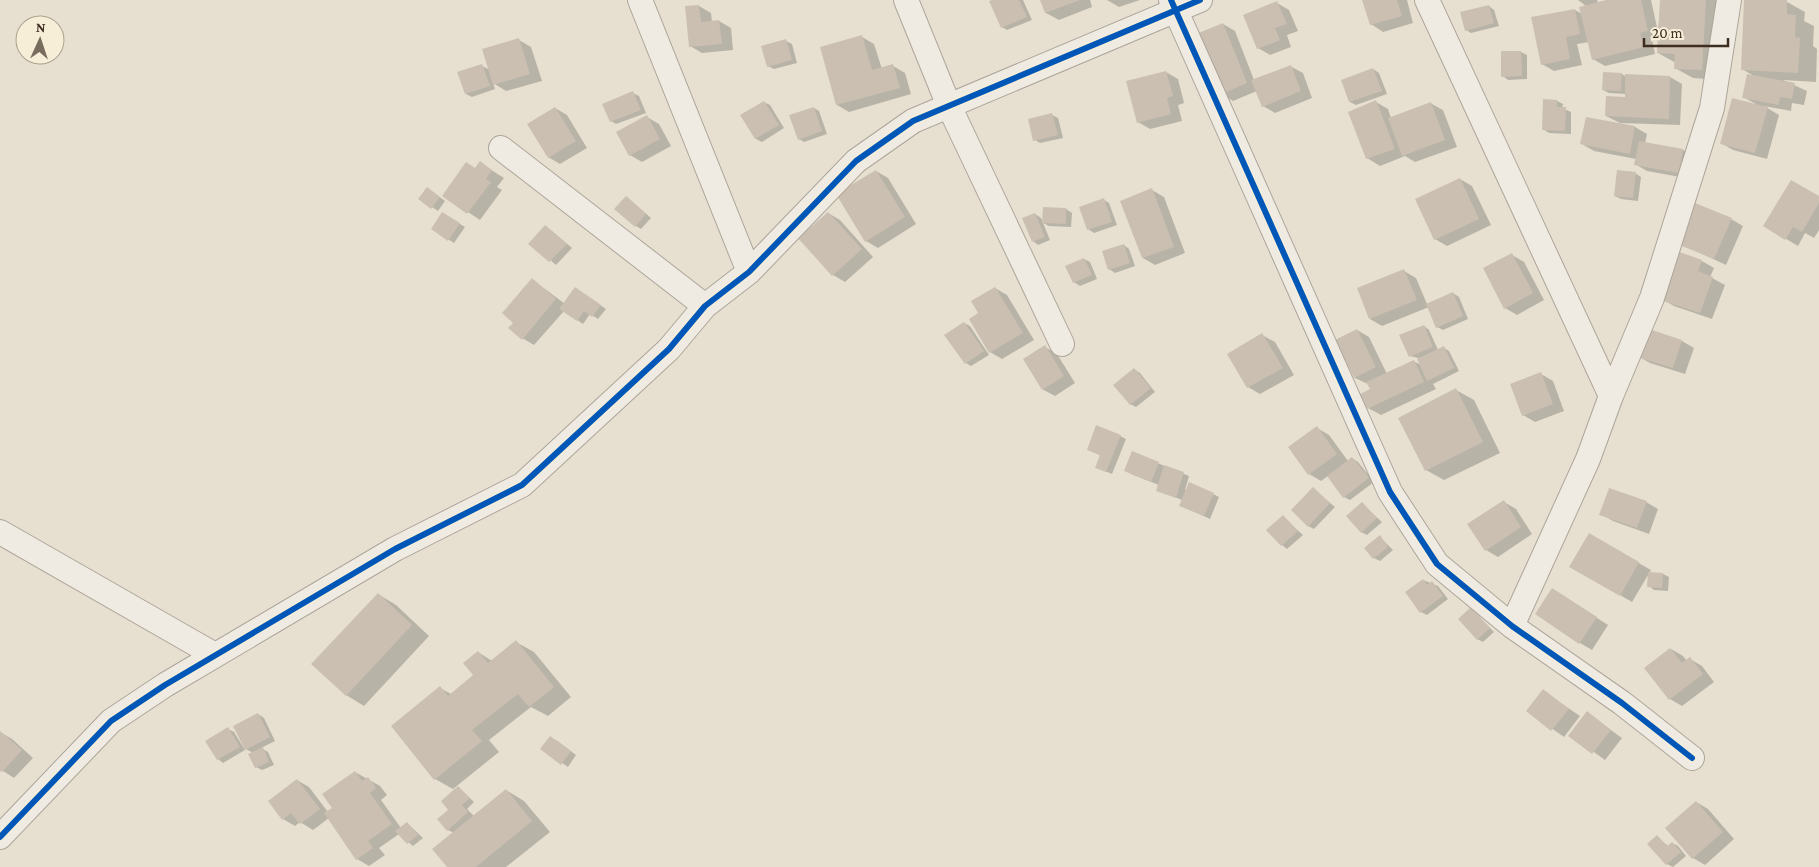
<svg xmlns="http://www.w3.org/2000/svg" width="1819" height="867" viewBox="0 0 1819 867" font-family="'Crimson Pro',serif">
  <rect width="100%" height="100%" fill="#e7e0d1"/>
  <path fill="#0003" d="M995,0H1023L1032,20L1007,30L1002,27Z
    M1042,0H1090L1092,7L1059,20L1046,13Z
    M1107,0H1140L1119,7Z
    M1363,0H1407L1413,23L1383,32L1371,24Z
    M1578,0H1597L1598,3L1611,0H1651L1658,32L1661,0H1724L1720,80L1693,78L1675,68L1676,63L1658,53L1659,37L1652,39L1655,54L1605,66L1593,59L1589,42L1577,44L1582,65L1554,71L1542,64L1575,10L1582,14L1586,6Z
    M1746,0L1787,2L1805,12L1804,21L1814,26L1813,46L1817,49L1816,82L1783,80L1807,91L1804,105L1792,103L1791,111L1764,106L1779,115L1767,159L1733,150L1721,143L1756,104L1743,97L1754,76L1742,69Z
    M1277,3L1289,10L1298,31L1287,35L1291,47L1270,55L1258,48Z
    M699,6L711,13L712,22L719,21L731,28L733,50L702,53L690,46Z
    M1489,6L1494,10L1499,26L1471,33L1466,30Z
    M1223,24L1235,31L1254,80L1290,66L1303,73L1312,98L1275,113L1263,106L1257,91L1233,101L1221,94Z
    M862,37L874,44L882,69L893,66L905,73L911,94L849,112L837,105Z
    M519,40L531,47L542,81L506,91L493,83L495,89L472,97L466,94L482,66L490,70Z
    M786,41L792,44L797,63L774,69L768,66Z
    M1521,52L1527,55V79L1508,80L1503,76Z
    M1373,69L1379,73L1387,94L1356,105L1350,102Z
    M1166,72L1178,79L1184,103L1178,105L1182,121L1150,129L1138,122Z
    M1604,73L1622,74L1626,77L1627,75L1670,77L1682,84L1680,125L1620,123L1606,116L1626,98V94L1609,93L1603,90Z
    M633,93L639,96L646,113L616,124L611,121Z
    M1557,101L1563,104L1562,108L1571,112V134L1549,133L1543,129Z
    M764,102L770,105L784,128L762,142L756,139L742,116Z
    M1376,102L1388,109L1391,118L1430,103L1443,110L1457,147L1415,162L1405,156L1380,166L1367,158L1349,112Z
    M555,108L567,115L587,148L560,164L548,157Z
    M814,108L819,111L827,134L804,142L799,139Z
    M1052,115L1058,118L1063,138L1040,143L1035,140Z
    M647,117L659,124L671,146L642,162L630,155Z
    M1587,118L1635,127L1647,134L1645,143L1683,150L1695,157L1691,179L1647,171L1635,164L1636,159L1594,151L1582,144Z
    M480,163L504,178L497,187L502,190L480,220L444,196L476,169Z
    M876,171L888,178L916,224L878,248L866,241Z
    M1635,173L1641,177L1638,201L1621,199L1615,196Z
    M1460,179L1472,186L1491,225L1447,246L1435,239Z
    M1152,190L1164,197L1185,253L1155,265L1143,258Z
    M433,192L445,201L438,211L420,199Z
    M627,197L651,218L641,229L636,226Z
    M1819,198V230L1814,238L1805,233L1798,246L1765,226Z
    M1104,200L1109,203L1117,225L1094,233L1088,229Z
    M1044,208L1066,209L1072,213L1071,227L1049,226L1043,223Z
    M828,213L840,220L873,257L845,282L833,275L799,239Z
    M443,214L465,227L454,243L433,229Z
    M1035,214L1041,218L1050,240L1038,245L1033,241Z
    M1731,219L1743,226L1726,265L1679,243Z
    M546,226L572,248L556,265L530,243Z
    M1124,245L1129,249L1135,266L1115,273L1109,269Z
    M1512,255L1524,262L1544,300L1517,315L1505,308Z
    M1084,259L1090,262L1097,279L1080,286L1074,282Z
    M1702,261L1714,268L1710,277L1725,285L1712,319L1674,306L1662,299Z
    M1404,271L1416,278L1427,304L1453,293L1459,297L1468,319L1443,330L1437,327L1429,307L1382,326L1370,319Z
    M533,280L565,304L581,292L606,309L598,319L590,314L583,324L564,311L534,345L522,338L515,323Z
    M995,288L1007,295L1034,340L1002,359L990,352L970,319L980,314Z
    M964,323L970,326L989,355L971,366L966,363Z
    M1424,326L1429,330L1438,350L1444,348L1449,351L1459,371L1433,384L1436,389L1381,415L1368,408L1372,390L1368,384L1355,378L1336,340L1357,330L1369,337L1387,374L1413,361L1421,365L1418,358L1410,356Z
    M1262,335L1275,342L1294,375L1260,394L1248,387L1229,354Z
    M1682,341L1694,348L1685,374L1650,363L1638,356Z
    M1045,347L1057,354L1075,383L1055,396L1042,389Z
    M1134,369L1140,373L1155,392L1136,407L1130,404Z
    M1541,374L1553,381L1564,411L1535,422L1523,415Z
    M1456,390L1474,400L1500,453L1444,480L1426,470Z
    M1317,428L1329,435L1348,461L1352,458L1358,462L1374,482L1350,500L1344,497L1328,476L1321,481L1309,474Z
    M1120,436L1126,439L1112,474L1102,470L1101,456L1088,449Z
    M1133,453L1189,476L1185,490L1213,494L1219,497L1210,519L1186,508L1182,500L1157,490L1159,485L1131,474Z
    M1313,489L1335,507L1314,529L1308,526Z
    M1504,502L1516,509L1532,534L1498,557L1486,550Z
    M1646,502L1658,509L1649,534L1613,521L1601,514Z
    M1362,504L1382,522L1367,535L1361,532Z
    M1283,517L1303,535L1287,549L1282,545Z
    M1589,535L1651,570L1632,602L1570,566Z
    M1380,537L1393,550L1380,561L1374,558Z
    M1649,573L1663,574L1669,577L1668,591L1654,590L1649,586Z
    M1423,580L1438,586L1448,599L1427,615L1421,612Z
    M378,594L396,605L429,636L364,706L346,695Z
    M1564,597L1608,625L1592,650L1580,643Z
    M1471,609L1494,632L1483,642L1477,639Z
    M516,642L534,652L571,697L548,716L531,707L489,740L499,752L453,789L435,779L440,688L451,694L475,675L478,652L492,661Z
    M1671,649L1683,656L1687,661L1690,659L1702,666L1714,682L1682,706L1670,699Z
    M1543,691L1580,716L1564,737L1527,711Z
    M1587,713L1622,738L1605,760L1570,735Z
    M258,714L264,718L275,741L261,748L268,752L274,765L262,770L256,767L253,753L244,748Z
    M228,729L234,732L245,750L223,763L218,759Z
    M0,732L12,739L33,758L14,778L0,769Z
    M556,740L576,755L568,767L542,749Z
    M355,772L380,786L387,795L381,800L401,828L407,823L423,838L413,846L399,834L379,848L385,855L369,866L357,859L329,818L313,830L300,822L295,826L283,819L297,780L309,787L328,812L333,808Z
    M458,787L474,802L467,809L474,816L506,790L524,801L550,832L506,867H448L454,833L448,830L450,810Z
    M1696,802L1708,809L1734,839L1705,865L1693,858Z
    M1657,837L1668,846L1672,843L1678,846L1686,856L1673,867L1667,864Z"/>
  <path fill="#cbbfb2" d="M992,0H1019L1027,17L1001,28L989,1Z
    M1040,0H1080L1045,13Z
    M1362,0H1397L1402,16L1370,25Z
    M1606,0H1641L1648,31L1640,33L1644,47L1592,60L1579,7Z
    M1660,0H1706L1702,70L1674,69L1675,54L1657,53Z
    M1744,0H1787V14L1796,15L1795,37L1800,38L1798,73L1741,70Z
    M1277,1L1287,24L1275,28L1280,40L1257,49L1243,15Z
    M699,5L701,22L719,20L722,44L689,47L685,6Z
    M1489,5L1494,23L1465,31L1460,12Z
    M1575,9L1580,34L1566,37L1570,59L1541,65L1531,17Z
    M1223,23L1247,83L1220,95L1196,34Z
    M862,35L872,70L893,64L900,88L836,105L820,47Z
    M519,38L530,74L493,85L482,49Z
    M786,39L792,60L767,67L761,46Z
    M1501,51H1521L1522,76L1501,77Z
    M482,64L490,86L465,94L457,72Z
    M1291,65L1301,91L1262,107L1251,80Z
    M1373,68L1382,91L1349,102L1341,80Z
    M1166,71L1173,96L1167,98L1171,114L1137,123L1126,81Z
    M1603,72L1622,73L1621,91L1602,90Z
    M1625,74L1670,76L1669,119L1605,116L1606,96L1625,97Z
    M1747,74L1795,83L1792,99L1780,97L1779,105L1742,98Z
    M633,91L641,110L610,122L602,104Z
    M1732,98L1768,107L1755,153L1720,144Z
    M1543,99L1557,100V107H1566L1565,131L1542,130Z
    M1376,100L1395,149L1366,159L1348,112Z
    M764,101L779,125L755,139L740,115Z
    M1431,102L1445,140L1402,156L1388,118Z
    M555,107L576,141L548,158L527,124Z
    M814,107L822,131L798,140L789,115Z
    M1052,113L1058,135L1033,141L1028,119Z
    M647,115L660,139L629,156L616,132Z
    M1586,117L1635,126L1630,154L1580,144Z
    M1639,141L1683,149L1679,173L1634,165Z
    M480,161L492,170L486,179L491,182L467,214L442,196L466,162L475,168Z
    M876,170L905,217L865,242L836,194Z
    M1617,170L1636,172L1633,198L1614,196Z
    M1460,178L1479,219L1434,240L1415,199Z
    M1791,180L1819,196V203L1802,232L1793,227L1785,240L1763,226Z
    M427,187L440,197L431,209L418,199Z
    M1152,188L1174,247L1142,258L1120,201Z
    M626,196L646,214L635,227L614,209Z
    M1104,198L1112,222L1087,230L1079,207Z
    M1695,203L1732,218L1714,259L1677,244Z
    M1043,207L1066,208V224L1042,223Z
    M442,212L460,223L448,241L431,229Z
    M828,212L862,249L832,276L798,238Z
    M1035,213L1045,237L1032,242L1022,218Z
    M545,225L567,244L549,262L528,244Z
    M1124,244L1130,263L1108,270L1102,251Z
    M1677,251L1702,260L1698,271L1713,277L1700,313L1660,300Z
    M1512,253L1533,293L1504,309L1483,268Z
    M1084,258L1092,275L1073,283L1065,266Z
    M1404,269L1417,300L1369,319L1357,288Z
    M532,278L556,299L522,340L508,328L513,323L502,313Z
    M575,287L601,305L592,317L584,311L577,321L559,309Z
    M995,287L1023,333L989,353L969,319L978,313L971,301Z
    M1453,292L1463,316L1436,328L1426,304Z
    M964,322L984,351L965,364L944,335Z
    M1424,325L1433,347L1409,357L1399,335Z
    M1646,328L1682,340L1673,368L1637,357Z
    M1357,329L1376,367L1354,378L1335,340Z
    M1262,333L1283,368L1247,388L1227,354Z
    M1045,345L1064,376L1042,390L1023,359Z
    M1444,346L1454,368L1427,381L1417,359Z
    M1414,360L1424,382L1367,409L1360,394L1370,389L1366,382Z
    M1134,368L1151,388L1130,405L1113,385Z
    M1541,372L1553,404L1522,416L1510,384Z
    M1456,388L1483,442L1425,471L1398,418Z
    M1096,425L1121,435L1106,472L1095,468L1100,455L1087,450Z
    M1317,426L1337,454L1308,475L1288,447Z
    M1132,451L1159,462L1151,482L1124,471Z
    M1352,457L1369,478L1343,498L1327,476Z
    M1164,465L1184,472L1176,498L1156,491Z
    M1189,482L1214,493L1204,516L1179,506Z
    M1313,487L1330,503L1308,527L1291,510Z
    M1609,488L1647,501L1637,528L1599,515Z
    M1504,500L1521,527L1485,551L1467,524Z
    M1362,502L1377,518L1361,533L1346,516Z
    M1283,515L1298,531L1281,546L1266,530Z
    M1589,533L1639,562L1620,596L1569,567Z
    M1380,535L1388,547L1373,559L1364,548Z
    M1648,572L1663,573L1662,588L1647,587Z
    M1423,579L1427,585L1432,581L1443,596L1420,613L1405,592Z
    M1552,588L1597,617L1579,644L1535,614Z
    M378,593L412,625L346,696L311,664Z
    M1471,607L1490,628L1477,640L1458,619Z
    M516,640L554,687L529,707L518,694L472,730L482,741L434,780L391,726L440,686L448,696L473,675L463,663L478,651L488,663Z
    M1670,648L1682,663L1690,657L1703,674L1669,700L1644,668Z
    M1543,689L1569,709L1551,731L1526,711Z
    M1587,711L1611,730L1592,754L1568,736Z
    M258,713L270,737L245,750L233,726Z
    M228,727L240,747L217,760L205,741Z
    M0,731L22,750L2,772L0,771Z
    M550,736L571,751L561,765L540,749Z
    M263,747L269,762L255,768L248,754Z
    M355,771L362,781L368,777L376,788L370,793L392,824L368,841L373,848L356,860L324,813L332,808L322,794Z
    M297,779L320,809L300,824L291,813L282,820L268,801Z
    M458,786L470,798L462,805L468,812L447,831L437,819L448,810L441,801Z
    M506,789L532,821L476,867H447L432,849Z
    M1696,801L1723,832L1692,859L1665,828Z
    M407,822L418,835L407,844L395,831Z
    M1657,835L1667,846L1672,842L1681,852L1666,865L1647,844Z"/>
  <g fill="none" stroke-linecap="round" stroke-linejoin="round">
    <defs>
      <path id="minor" d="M640,0L749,272
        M906,0L949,106L1062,344
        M1171,0L1390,492L1437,564L1512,626L1622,703L1692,758
        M1427,0L1611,396
        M501,148L705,306
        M0,532L215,655
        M1512,626L1588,459L1611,396L1652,298L1712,108L1729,0
        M0,837L111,721L165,685L395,549L522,485L669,349L705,306L749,272L856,161L913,121L1200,0"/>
    </defs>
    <use href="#minor" stroke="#ada599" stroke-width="26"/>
    <use href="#minor" stroke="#efebe3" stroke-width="24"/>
    <defs>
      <path id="cycleway" d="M1171,0L1390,492L1437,564L1512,626L1622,703L1692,758
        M0,837L111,721L165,685L395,549L522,485L669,349L705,306L749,272L856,161L913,121L1200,0"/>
    </defs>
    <use href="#cycleway" stroke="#f7eed8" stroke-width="9"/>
    <use href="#cycleway" stroke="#0057b8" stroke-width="6"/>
  </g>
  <g transform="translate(40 40) rotate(3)"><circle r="24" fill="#f7eed8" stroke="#ada18e"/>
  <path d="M0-4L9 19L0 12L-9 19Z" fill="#786c5e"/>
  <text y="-8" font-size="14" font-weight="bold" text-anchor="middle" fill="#3d2e20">N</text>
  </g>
  <path d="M1644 38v8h84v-8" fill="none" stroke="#3d2e20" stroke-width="2.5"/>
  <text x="1652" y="38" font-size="15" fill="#3d2e20" stroke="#f7eed8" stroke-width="4" paint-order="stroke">20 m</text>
</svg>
